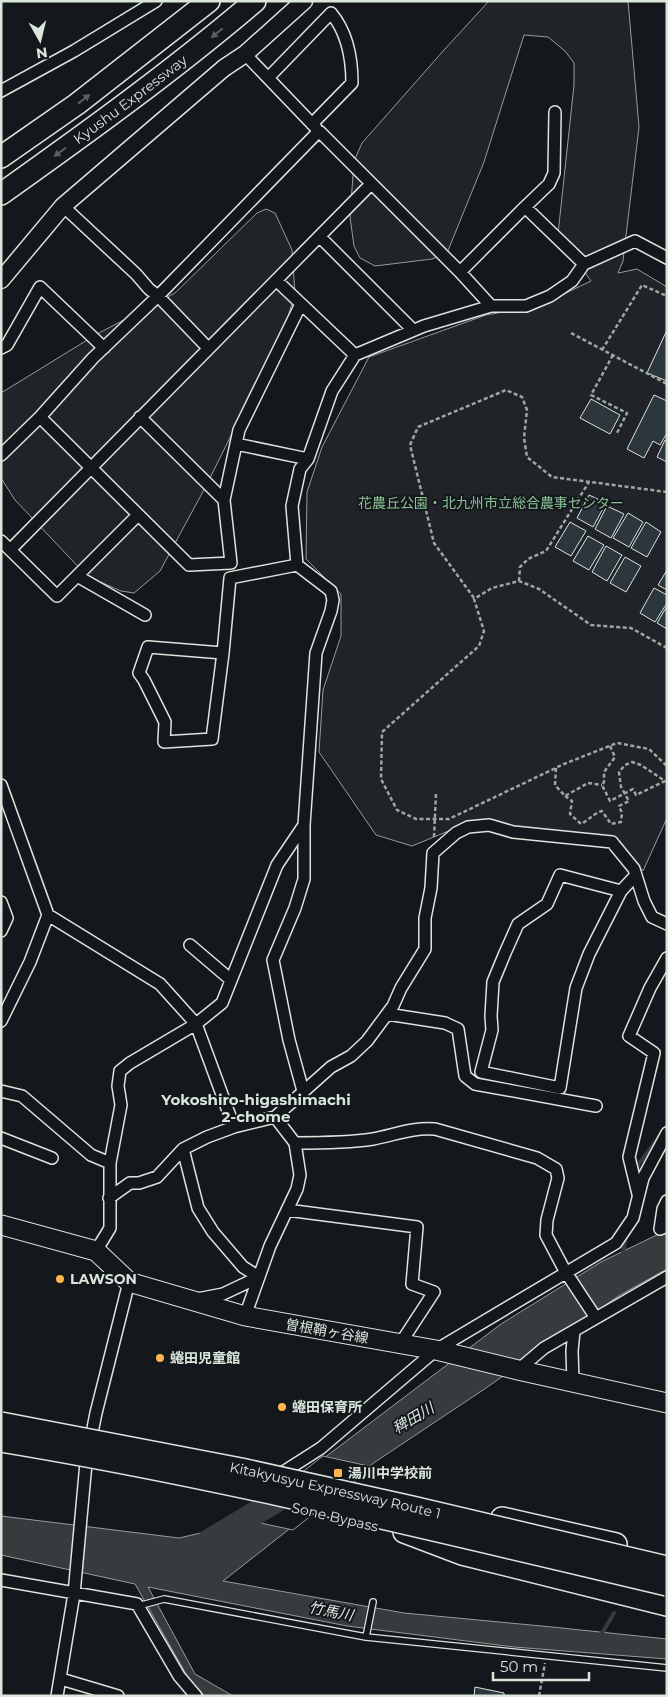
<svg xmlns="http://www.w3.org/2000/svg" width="668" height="1697" viewBox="0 0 668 1697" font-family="Montserrat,'Noto Sans JP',sans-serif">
  <rect width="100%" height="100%" fill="#14181c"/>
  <path fill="#202428" stroke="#939e99" d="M489,1H628L639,127L623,261L618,273L637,269L667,287V818L643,871L617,840L517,830L498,821L463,825L412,846L376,835L319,752L323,690L341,636V594L306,559L307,492L322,447L369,357L486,315L539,306L591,281L558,234L574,85V63L565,51L548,37L524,35L484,162L447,253L432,259L375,266L360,258L354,246L350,217L354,161L362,143L444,50Z
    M266,209L275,213L292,250L295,293L285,327L206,486L160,571L134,593L121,591L87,576L15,500L1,478V393L97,334L175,293L257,213Z"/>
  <path fill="#363b3e" stroke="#939e99" d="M667,1230V1269L620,1295L483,1390L375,1462L223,1581L404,1613L552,1627L667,1639V1659L514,1647L347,1626L148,1587L195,1674L233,1696H205L190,1681L135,1584L1,1555V1516L179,1538L240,1524L316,1464L501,1324L601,1262Z"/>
  <path fill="#14181c" stroke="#939e99" d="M323,1456L373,1467L293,1530L242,1519Z"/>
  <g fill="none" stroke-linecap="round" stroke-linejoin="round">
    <path stroke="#363b3e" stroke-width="4" d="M637,1171L638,1165L667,1126
      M623,1254L626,1236
      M601,1635L614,1613"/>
    <path stroke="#363b3e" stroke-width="24" d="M209,1541L274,1502"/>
  </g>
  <path fill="#2c363c" stroke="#d8e6dc" d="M667,330V381L647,373Z
    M654,395L667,401V433L660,445L653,441L644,458L627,449Z
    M591,399L620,415L610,434L580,418Z
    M665,440L667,441V462L657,457Z
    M589,495L606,503L593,527L577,518Z
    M607,506L624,514L611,538L595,529Z
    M628,513L643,522L629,547L613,538Z
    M570,522L586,531L571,556L555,547Z
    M646,522L661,532L647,557L631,548Z
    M588,536L604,545L589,570L573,561Z
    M606,546L622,555L607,581L592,572Z
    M625,557L641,566L626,592L610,583Z
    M667,570V590L658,585Z
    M654,588L667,595V603L655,622L640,613Z
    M667,606V629L657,623Z
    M475,1687L504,1693V1696H474Z"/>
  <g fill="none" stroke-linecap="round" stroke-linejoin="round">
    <defs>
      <path id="lane" d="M138,1606L164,1599L366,1637L667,1668
        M366,1637L373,1602"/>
      <path id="street" d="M245,54L316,128
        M268,78L331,13C347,32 352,59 352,83L312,124
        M1,91L74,51L156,1
        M63,206L136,274L149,289L158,296L208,348
        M525,207L549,184L554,173L555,112
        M320,237L413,330
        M460,272L491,306
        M277,281L355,355
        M1,348L7,345L40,287L104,348
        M40,417L189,565L231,563L224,500
        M140,417L224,500L239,430L301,304
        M236,444L308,459
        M1,455L40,417L93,358L158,296L319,131L460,272L525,207L584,264
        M1,541L57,596L138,515
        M10,550L371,184
        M77,576L145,615
        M223,653L212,739L164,742L165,722L144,680L139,673L148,647L223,653L230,578L297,565
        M1,785L48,915L30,962L1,1021
        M621,891L589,954L576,988L560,1088L481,1072L492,1030L491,1016L493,982L505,953L518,924L547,904L560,875L621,891L636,875
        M1,902L7,918L1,931
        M48,915L160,984L196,1024L234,1127
        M190,945L231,980
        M387,1014L445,1023L458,1029L465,1076L475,1084L596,1106
        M1,1091L22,1096L91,1155L110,1163
        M303,1091L289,1040L273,960L295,908L304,879V825L316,653L331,611L333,600L331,591L297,565L292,506L300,469L308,459L332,391L355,355L424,326L491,306H526L550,296L572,281L584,264L635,241L667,258
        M1,1138L52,1158
        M295,1143C321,1143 347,1143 373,1139C394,1135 414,1127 435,1129L537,1158L556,1169L558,1178L547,1220L546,1235L565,1271L596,1318
        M183,1149L198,1208L213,1232L243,1267L259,1277
        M638,1194L629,1157L654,1053L629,1036L650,988L667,958
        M109,1198L130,1183H139L157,1177L183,1149L207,1137L234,1127L275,1117L331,1067L351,1056L367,1041L393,1006L401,988L425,949V918L431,888L433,853L456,833L468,827L489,825L513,832L612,842L634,869L644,901L652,917L667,924
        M667,1201L663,1209L660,1229L667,1226
        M287,1210L417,1227L412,1284L434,1292L400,1344
        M96,1251L110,1228V1163L121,1105L118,1086L120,1071L130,1063L196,1024L222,1003L277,865L304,825
        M197,1299L223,1294L259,1277
        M245,1316L270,1246L297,1189L300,1175L295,1143L275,1117
        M518,1370L544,1348L667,1277
        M573,1382L572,1351L574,1331
        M285,1471L321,1448L436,1350L616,1243L633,1218L643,1178L667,1133
        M1,1580L137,1604L179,1676L196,1696
        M61,1679L118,1696
        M57,1696L74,1594L86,1463L96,1413L129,1282"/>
      <path id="secondary" d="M1,280L63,206L224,68L245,54L304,1"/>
      <path id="primary" d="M1,1225L96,1251L129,1282L245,1316L436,1350L518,1370L667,1403"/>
      <g id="highway">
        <path d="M1,157L77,104L209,1"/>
        <path id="s1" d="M1,194C88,132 174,70 255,1"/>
        <path d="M502,1518L616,1544"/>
        <path d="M404,1532L462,1554L667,1605"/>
      </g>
    </defs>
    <use href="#lane" stroke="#d8e6dc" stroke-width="8"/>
    <use href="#street" stroke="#d8e6dc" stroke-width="14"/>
    <use href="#secondary" stroke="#d8e6dc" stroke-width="19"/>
    <use href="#primary" stroke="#d8e6dc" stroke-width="21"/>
    <use href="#highway" stroke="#d8e6dc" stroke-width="24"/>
    <path stroke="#9da8a2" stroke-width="2.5" stroke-dasharray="4 2.5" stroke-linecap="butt" d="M571,333L667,384
      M602,350L642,285L667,296
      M613,355L591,395L627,413L616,435
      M519,581L520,567L528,559L546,551L589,482
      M474,598L434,543L410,445L418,427L506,390L522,397L527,410L524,438L527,457L552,477L667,492
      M667,648L631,628L591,625L539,589L519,581L492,588L474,599L484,631L479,646L382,732L381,779L397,810L416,819H449L564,764L617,743L649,749L667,766
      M610,746L615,757L604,772V782L602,785L610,801L633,789L636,795L667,780
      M556,768L555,785L565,796L588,783L602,785
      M565,796L572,801L570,814L581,824C589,820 594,813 602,811L611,824L621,822L622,813L619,806L629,801L621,787L619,772L625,765L632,762L641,765L665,781
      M434,837L436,794
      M539,1696L545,1663"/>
    <use href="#lane" stroke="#14181c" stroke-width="5.5"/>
    <use href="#street" stroke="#14181c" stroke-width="11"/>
    <use href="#secondary" stroke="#14181c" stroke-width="16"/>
    <use href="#primary" stroke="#14181c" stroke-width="19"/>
    <use href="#highway" stroke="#14181c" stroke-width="21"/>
    <defs>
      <g id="highway-bridge">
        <path id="s2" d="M1,1423L241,1469L412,1507L667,1567"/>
        <path d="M1,1441C225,1478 446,1533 667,1585"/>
      </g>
    </defs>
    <use href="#highway-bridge" stroke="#d8e6dc" stroke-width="24" stroke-linecap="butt"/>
    <use href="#highway-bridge" stroke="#14181c" stroke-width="21"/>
  </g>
  <defs><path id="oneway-solid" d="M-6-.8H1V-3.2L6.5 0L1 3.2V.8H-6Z" transform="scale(1.25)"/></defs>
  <g fill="#59605f">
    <use href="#oneway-solid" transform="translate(217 33) rotate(140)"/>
    <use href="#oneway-solid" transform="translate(84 99) rotate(-38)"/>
    <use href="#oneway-solid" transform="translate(60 152) rotate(144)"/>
  </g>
  <g fill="#ffb74d" stroke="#14181c" stroke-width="2">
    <circle cx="60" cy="1279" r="5"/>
    <circle cx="160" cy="1358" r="5"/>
    <circle cx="282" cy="1407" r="5"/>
    <rect x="333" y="1468" width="10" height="10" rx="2.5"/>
  </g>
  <g text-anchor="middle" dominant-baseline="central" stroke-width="4" stroke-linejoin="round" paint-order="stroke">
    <g font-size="14" fill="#d8e6dc" stroke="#14181c">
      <text stroke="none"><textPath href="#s1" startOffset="160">Kyushu Expressway</textPath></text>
      <text transform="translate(327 1331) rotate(10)">曽根鞘ヶ谷線</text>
      <text stroke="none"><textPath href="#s2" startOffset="341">Kitakyusyu Expressway Route 1</textPath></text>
      <text transform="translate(335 1517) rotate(13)">Sone Bypass</text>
    </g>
    <g font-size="14" fill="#8ac095" stroke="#14181c">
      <text x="491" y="503">花農丘公園・北九州市立総合農事センター</text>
    </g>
    <g font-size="14" font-weight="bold" fill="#d8e6dc" stroke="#14181c" text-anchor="start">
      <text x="70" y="1279">LAWSON</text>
      <text x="170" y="1358">蜷田児童館</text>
      <text x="292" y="1407">蜷田保育所</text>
      <text x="348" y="1473">湯川中学校前</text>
    </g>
    <g font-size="15" font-weight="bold" fill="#d8e6dc" stroke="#14181c">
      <text x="256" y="1099">Yokoshiro-higashimachi<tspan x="256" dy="17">2-chome</tspan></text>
    </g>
    <g font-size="15" font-style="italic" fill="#d8e6dc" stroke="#14181c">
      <text transform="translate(413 1418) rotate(-31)">稗田川</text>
      <text transform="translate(331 1611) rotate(11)">竹馬川</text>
    </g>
  </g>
  <rect width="668" height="1697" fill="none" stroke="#d8e6dc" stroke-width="5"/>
  <g transform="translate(40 40) rotate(172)" stroke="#14181c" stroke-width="4" paint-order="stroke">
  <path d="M0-4L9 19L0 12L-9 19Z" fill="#d8e6dc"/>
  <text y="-8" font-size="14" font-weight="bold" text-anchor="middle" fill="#d8e6dc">N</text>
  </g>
  <path d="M493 1672v8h96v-8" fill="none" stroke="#d8e6dc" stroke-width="2.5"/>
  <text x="500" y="1672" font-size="15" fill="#d8e6dc" stroke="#14181c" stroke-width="4" paint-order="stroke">50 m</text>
</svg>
